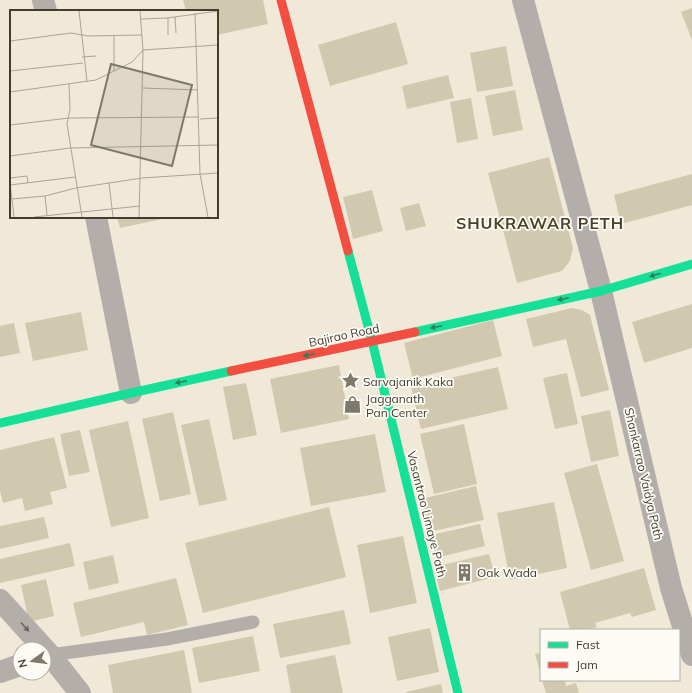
<svg xmlns="http://www.w3.org/2000/svg" width="692" height="693" viewBox="0 0 692 693" font-family="Mulish,sans-serif">
  <rect width="100%" height="100%" fill="#f0e9d8"/>
  <path fill="#d1c8b0" d="M183,0H263L268,24L217,35V11H186Z
    M692,8V40L681,12Z
    M396,22L408,64L330,86L318,45Z
    M506,46L513,86L477,92L470,53Z
    M448,75L454,98L407,109L402,86Z
    M515,90L523,130L493,136L485,96Z
    M471,98L478,139L457,143L450,102Z
    M549,157L573,248L570,261L562,271L517,283L488,173Z
    M692,174V205L621,224L614,195Z
    M372,190L383,231L353,239L343,197Z
    M419,203L426,226L406,231L400,208Z
    M117,217H167V218L120,228Z
    M692,304V348L644,363L632,322Z
    M572,308L582,310L590,315L609,390L581,397L566,339L533,347L526,319Z
    M81,312L88,350L33,361L25,323Z
    M493,320L502,356L413,379L404,343Z
    M14,323L20,353L0,357V326Z
    M339,365L349,419L281,433L270,379Z
    M498,367L508,409L421,429L411,387Z
    M567,373L578,424L555,429L543,378Z
    M246,383L257,435L233,440L223,387Z
    M610,410L619,456L591,462L581,416Z
    M173,412L191,494L160,501L142,419Z
    M209,419L227,500L199,506L181,425Z
    M128,421L149,518L111,527L89,430Z
    M464,424L477,484L434,494L420,434Z
    M80,430L90,472L69,476L60,434Z
    M375,434L386,492L311,506L300,448Z
    M54,437L67,488L50,492L53,504L25,511L22,498L3,503L0,491V450Z
    M597,464L624,561L591,570L564,473Z
    M476,486L484,520L429,532L421,499Z
    M554,502L567,568L510,580L497,513Z
    M329,507L346,577L203,613L185,543Z
    M44,517L49,538L0,549V526Z
    M480,524L485,546L436,558L431,535Z
    M403,536L417,603L370,613L357,545Z
    M70,543L75,566L0,583V559Z
    M489,554L495,577L440,591L434,567Z
    M113,555L119,583L89,590L83,562Z
    M644,568L656,610L632,617L630,613L595,623L597,627L587,630H570L560,592Z
    M176,578L188,625L147,635L144,622L81,637L73,603Z
    M46,579L54,616L29,622L21,585Z
    M344,610L351,644L280,658L273,624Z
    M430,628L439,672L397,681L388,637Z
    M253,636L260,671L199,683L192,648Z
    M184,650L192,693H113L108,665Z
    M541,653V675L535,654Z
    M335,655L343,693H291L286,665Z
    M542,680H565L566,686L576,683L579,693H546Z
    M441,684L443,693H406V692Z"/>
  <g fill="none" stroke-linecap="round" stroke-linejoin="round">
    <path stroke="#b3aeaa" stroke-width="13" d="M50,655L167,639L253,622"/>
    <path stroke="#b3aeaa" stroke-width="22" d="M43,0L46,11
      M523,0L601,291L671,588L692,655
      M96,217L131,393
      M0,600L50,655L80,693
      M0,672L20,665"/>
    <path stroke="#16e098" stroke-width="9" d="M348,251L372,341L458,693
      M415,332L601,291L692,264
      M0,423L131,393L231,371"/>
    <path stroke="#f24e42" stroke-width="9" d="M281,0L348,251
      M231,371L415,332"/>
  </g>
  <defs><path id="oneway-solid" d="M-6-.8H1V-3.2L6.5 0L1 3.2V.8H-6Z"/></defs>
  <g fill="#307e5a">
    <use href="#oneway-solid" transform="translate(655 275) rotate(164)"/>
    <use href="#oneway-solid" transform="translate(563 299) rotate(168)"/>
    <use href="#oneway-solid" transform="translate(436 327) rotate(168)"/>
    <use href="#oneway-solid" transform="translate(309 355) rotate(168)"/>
    <use href="#oneway-solid" transform="translate(181 382) rotate(168)"/>
  </g>
  <use fill="#6a655b" href="#oneway-solid" transform="translate(25 627) rotate(48)"/>
  <defs>
    <symbol id="sight-bare" viewBox="-9 -9 18 18"><path d="M0-6L1.8-2.2L6-1.7L2.9 1.2L3.7 5.4L0 3.3L-3.7 5.4L-2.9 1.2L-6-1.7L-1.8-2.2Z" fill="#7f796b" stroke="#fdfbf5" stroke-width="2.5" paint-order="stroke"/></symbol>
    <symbol id="shop-bare" viewBox="-9 -9 18 18"><path d="M-5-2.5h2.3a2.7 3.5 0 0 1 5.4 0H5L5.5 6h-11ZM-1.5-2.5h3a1.5 2.3 0 0 0-3 0Z" fill="#7f796b" stroke="#fdfbf5" stroke-width="2.5" paint-order="stroke"/></symbol>
    <symbol id="building-bare" viewBox="-9 -9 18 18"><path d="M-4-6H4V6H1V3H-1V6H-4ZM-2.5-4.3h1.7v1.8h-1.7ZM.8-4.3h1.7v1.8H.8ZM-2.5-1h1.7V.8h-1.7ZM.8-1h1.7V.8H.8Z" fill="#7f796b" stroke="#fdfbf5" stroke-width="2.5" paint-order="stroke"/></symbol>
  </defs>
  <g fill-rule="evenodd">
    <use href="#sight-bare" x="338" y="368" width="25" height="25"/>
    <use href="#shop-bare" x="340" y="392" width="25" height="25"/>
    <use href="#building-bare" x="452" y="560" width="25" height="25"/>
  </g>
  <g text-anchor="middle" dominant-baseline="central" stroke-width="3.5" stroke-linejoin="round" paint-order="stroke">
    <g font-size="12" fill="#423d30" stroke="#fdfbf5">
      <text transform="translate(344 335) rotate(-12)">Bajirao Road</text>
      <text transform="translate(644 474) rotate(77)">Shankarrao Vaidya Path</text>
      <text transform="translate(427 514) rotate(76)">Vasantrao Limaye Path</text>
    </g>
    <g font-size="12" fill="#423d30" stroke="#fdfbf5" text-anchor="start">
      <text x="363" y="381">Sarvajanik Kaka</text>
      <text x="366" y="398">Jagganath<tspan x="366" dy="14">Pan Center</tspan></text>
      <text x="477" y="572">Oak Wada</text>
    </g>
    <g font-size="16" font-weight="bold" letter-spacing="1" fill="#4b4126" stroke="#fdfbf5">
      <text x="540" y="223">SHUKRAWAR PETH</text>
    </g>
  </g>
  <g transform="translate(10 10)">
    <rect width="208" height="208" fill="#f0e9d8"/>
    <path fill="none" stroke="#aaa495" stroke-width="1" d="M69,1L77,71M185,3L190,164L198,207M165,7L166,23M158,8V25M131,9L157,8L208,1M0,31L61,23L78,26L132,25M72,47L86,46M0,61L73,53M104,61V26M59,74L60,99L57,114L72,207M133,78L188,80M0,82L86,70L122,52L133,40L208,35M190,109L208,108M0,115L59,108L189,107M0,146L60,138L208,135M0,168L17,166L18,173M0,173L4,207M99,173L103,207M0,175L65,167M35,186L37,205M2,189L35,186L66,178L132,168L208,163M24,207L130,196M129,207L133,40L130,1"/>
    <path fill="#7f796b" fill-opacity="0.15" stroke="#7f796b" stroke-width="2" d="M101,54L182,75L162,156L81,135Z"/>
    <rect width="208" height="208" fill="none" stroke="#423d30" stroke-width="2"/>
  </g>
  <rect x="540" y="629" width="140" height="52" fill="#fdfbf5" stroke="#b2afa6"/>
  <rect x="548" y="642" width="20" height="6" fill="#16e098" stroke="#b2afa6"/>
  <text x="576" y="649" font-size="12" fill="#423d30">Fast</text>
  <rect x="548" y="662" width="20" height="6" fill="#f24e42" stroke="#b2afa6"/>
  <text x="576" y="669" font-size="12" fill="#423d30">Jam</text>
  <g transform="translate(32 661) rotate(256)"><circle r="19" fill="#fdfbf5" stroke="#b2afa6"/>
  <path d="M0-3L7 15L0 10L-7 15Z" fill="#7f796b"/>
  <text y="-6" font-size="11" font-weight="bold" text-anchor="middle" fill="#423d30">N</text>
  </g>
</svg>
